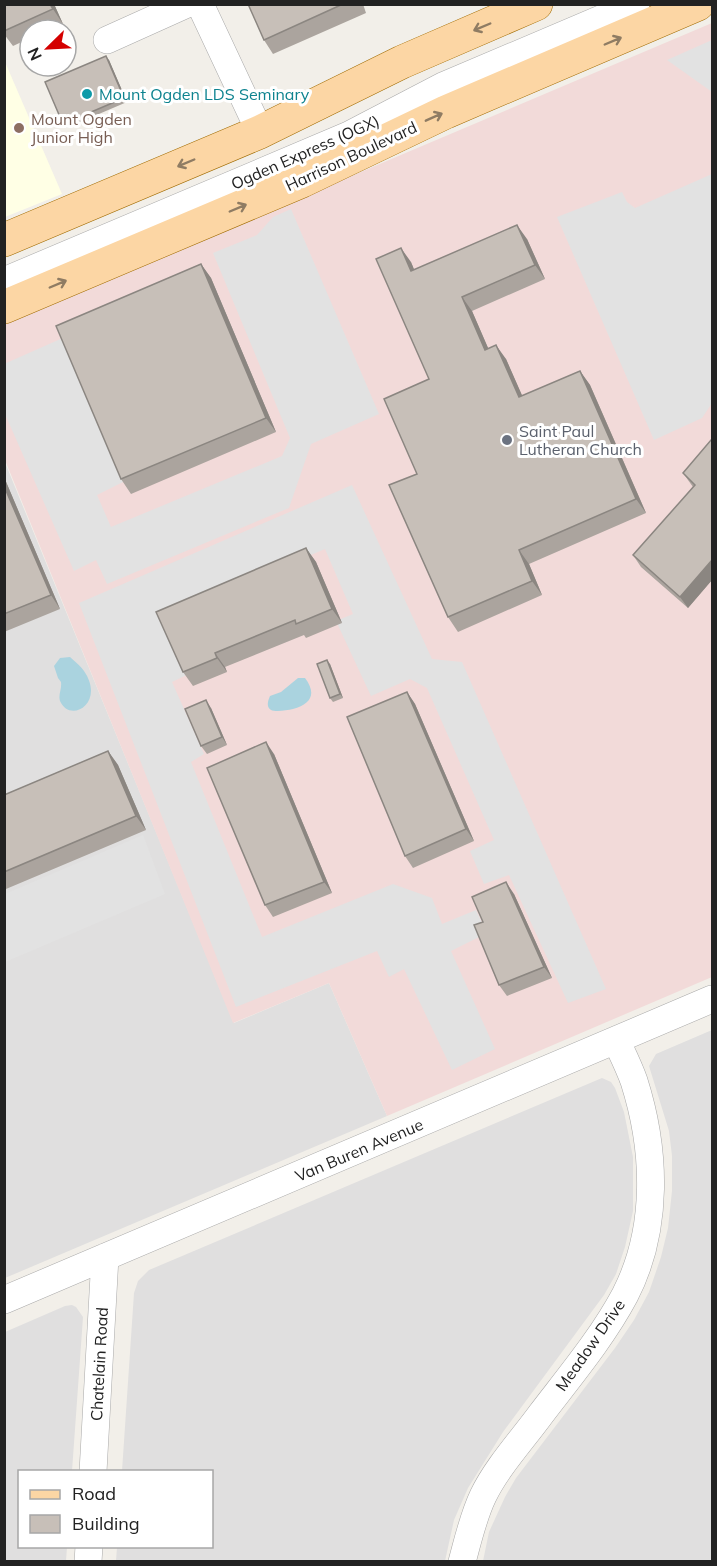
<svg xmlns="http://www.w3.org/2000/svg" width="717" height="1566" viewBox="0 0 717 1566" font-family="Mulish,sans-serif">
  <rect width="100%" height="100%" fill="#f2efe9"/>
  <path fill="#e0dfdf" d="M4,460L234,1023L329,983L387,1116L5,1278Z
    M712,1030V1561H483L489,1532L505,1497L516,1478L615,1348L634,1320L649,1292L661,1257L668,1228L672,1191V1156L669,1131L649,1066L656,1054Z
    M602,1078L611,1082L615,1088L624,1112L633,1157V1211L625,1247L616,1274L604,1295L503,1432L468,1488L454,1520L445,1561H116L117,1547L212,1546V1472L122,1471L134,1293L138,1281L149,1270Z
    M72,1305L76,1307L83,1317L72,1471L20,1472V1546L67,1547L66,1561H5V1332L65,1306Z"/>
  <path fill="#f2dad9" d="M712,23V977L387,1116L329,983L233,1023L5,460V323Z"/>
  <path fill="#ffffe5" d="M5,62L62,194L5,217H4Z"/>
  <path fill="#e2e2e2" d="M712,40V92L667,60Z
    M712,174V403L702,418L654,440L557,217L622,192L627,202L635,208Z
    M291,209L379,414L311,444L289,508L107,584L96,560L74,571L5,414L4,364L65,337L127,480L97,495L111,527L282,456L290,438L213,253L257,235L273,217Z
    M352,485L432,659L462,662L606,989L568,1003L509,875L484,884L470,851L494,840L427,688L410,679L371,696L336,621L353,614L325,549L173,613L197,670L172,682L204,754L191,762L262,937L393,884L432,898L442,924L476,910L487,933L451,951L495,1049L452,1070L404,969L389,977L377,951L236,1007L79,603Z
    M143,835L165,894L5,962V894Z"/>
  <path fill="#aad3df" d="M70,657C75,662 81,666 84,671C106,703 70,724 60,701C58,695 62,689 61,682L58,678L54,666L60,658Z
    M298,678H305C317,694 311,704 293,709C282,711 261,716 270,696L281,692Z"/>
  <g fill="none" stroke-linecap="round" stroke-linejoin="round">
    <defs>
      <path id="minor" d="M200,4L260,132
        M107,40L187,4
        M4,281L349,135L443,86L636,4
        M4,1300L712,999
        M93,1472L105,1257
        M88,1562L89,1546
        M462,1562C468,1540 473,1517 483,1496C497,1467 522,1440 541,1414C570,1376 602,1338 625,1295C659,1229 656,1150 634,1081C629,1067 622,1053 616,1040"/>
      <path id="major" d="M4,240L260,132L402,62L536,4
        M4,307L302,181L446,112L698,4"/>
    </defs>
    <use href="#minor" stroke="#a9a9a9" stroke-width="28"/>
    <use href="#major" stroke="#a06b00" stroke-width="34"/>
    <use href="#minor" stroke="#fff" stroke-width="27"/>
    <use href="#major" stroke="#fcd6a4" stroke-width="33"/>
  </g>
  <path fill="#aba49e" d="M4,4H54L63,24L49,30H30V38L13,46L4,34Z
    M248,4H363L366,13L273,54L264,40Z
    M109,60L127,102L66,128L63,124Z
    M527,239L545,279L472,311L488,348L506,359L522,396L580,371L590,385L646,513L529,564L542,595L458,632L448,617L417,474L429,379L411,262L414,270Z
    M201,264L211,278L276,432L131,494L121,479Z
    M712,441V580L688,608L641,567L633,555L693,487L683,473Z
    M4,477L60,609L4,632Z
    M306,548L316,562L342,623L306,638L304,635L225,667L227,672L193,686L183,672Z
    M330,664L343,698L333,702L330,698Z
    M407,692L415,704L474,841L413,868L405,856Z
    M211,708L227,745L207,754L201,746Z
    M108,751L118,765L146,830L6,889L4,887V795Z
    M274,754L332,893L273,917L265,905Z
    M514,894L552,978L507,996L499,985L483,922Z"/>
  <path fill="#8b8681" d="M50,4H54L63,24L53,9Z
    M106,56L109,60L127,102L124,98Z
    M517,225L527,239L545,279L535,265Z
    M401,248L411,262L421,286L411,271Z
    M201,264L211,278L276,432L266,418Z
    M462,297L472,311L495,364L485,350Z
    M496,345L506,359L529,411L519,397Z
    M580,371L590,385L646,513L636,499Z
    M4,477L60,609L51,595L4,486Z
    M306,548L316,562L342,623L332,609Z
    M519,550L529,564L542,595L532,581Z
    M712,560V580L688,608L680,597Z
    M215,653L225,667L227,672L217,658Z
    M327,660L330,664L343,698L340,694Z
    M407,692L415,704L474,841L466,829Z
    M206,700L211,708L227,745L222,737Z
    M266,742L274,754L332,893L324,882Z
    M108,751L118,765L146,830L136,816Z
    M506,882L514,894L552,978L544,967Z"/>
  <path fill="#c7bfb8" stroke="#8b8681" stroke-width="1.5" d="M4,4H50L53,9L4,31Z
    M248,4H343L264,40Z
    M106,56L124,98L63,124L45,82Z
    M517,225L535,265L462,297L485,350L496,345L519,397L580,371L636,499L519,550L532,581L448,617L389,485L417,474L384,399L429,379L376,259L401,248L411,271Z
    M201,264L266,418L121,479L56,326Z
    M711,440L712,441V560L680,597L633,555L695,485L683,473Z
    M4,486L51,595L4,614Z
    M306,548L332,609L296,624L295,620L215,653L217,658L183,672L156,612Z
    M327,660L340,694L330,698L317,664Z
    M407,692L466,829L405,856L347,717Z
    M206,700L222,737L201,746L185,709Z
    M266,742L324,882L265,905L207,768Z
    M108,751L136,816L4,872V795Z
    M506,882L544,967L499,985L474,925L483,922L472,897Z"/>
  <defs><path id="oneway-shaft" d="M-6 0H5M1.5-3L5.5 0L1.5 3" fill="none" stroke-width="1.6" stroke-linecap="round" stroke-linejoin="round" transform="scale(1.5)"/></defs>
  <g stroke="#8f7c63">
    <use href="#oneway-shaft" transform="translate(482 27) rotate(157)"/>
    <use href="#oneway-shaft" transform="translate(613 41) rotate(-23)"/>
    <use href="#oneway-shaft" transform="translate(434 117) rotate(-24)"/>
    <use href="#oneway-shaft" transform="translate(186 163) rotate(157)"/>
    <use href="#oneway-shaft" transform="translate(238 208) rotate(-23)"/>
    <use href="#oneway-shaft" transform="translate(58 284) rotate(-23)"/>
  </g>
  <circle fill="#0f9aa8" stroke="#fff" stroke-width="2" cx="87" cy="94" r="6"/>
  <circle fill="#8d6e63" stroke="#fff" stroke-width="2" cx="19" cy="128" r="6"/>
  <circle fill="#6b7280" stroke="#fff" stroke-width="2" cx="507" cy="440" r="6"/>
  <g text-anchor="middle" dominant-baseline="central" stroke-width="6" stroke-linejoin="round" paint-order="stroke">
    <g font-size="16" fill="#0d838f" stroke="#fff" text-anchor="start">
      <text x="99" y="94">Mount Ogden LDS Seminary</text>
    </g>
    <g font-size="16" fill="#785e54" stroke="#fff" text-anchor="start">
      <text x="31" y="119">Mount Ogden<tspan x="31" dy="18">Junior High</tspan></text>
    </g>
    <g font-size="16" fill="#222" stroke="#fff">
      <text transform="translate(305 152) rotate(-24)">Ogden Express (OGX)</text>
      <text transform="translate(351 156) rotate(-25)">Harrison Boulevard</text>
      <text transform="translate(359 1150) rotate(-23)">Van Buren Avenue</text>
      <text transform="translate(590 1345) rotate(-55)">Meadow Drive</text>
      <text transform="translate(99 1364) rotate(-87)">Chatelain Road</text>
    </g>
    <g font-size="16" fill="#5b616d" stroke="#fff" text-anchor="start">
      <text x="519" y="431">Saint Paul<tspan x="519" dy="18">Lutheran Church</tspan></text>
    </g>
  </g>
  <rect width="717" height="1566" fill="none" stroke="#222222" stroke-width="12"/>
  <rect x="18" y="1470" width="195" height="78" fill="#ffffff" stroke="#a7a7a7" stroke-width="1.5"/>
  <rect x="30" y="1490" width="30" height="9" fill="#fcd6a4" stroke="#a7a7a7" stroke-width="1.5"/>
  <text x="72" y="1500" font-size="18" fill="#222222">Road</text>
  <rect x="30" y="1515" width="30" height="18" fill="#c7bfb8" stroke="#a7a7a7" stroke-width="1.5"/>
  <text x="72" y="1530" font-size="18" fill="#222222">Building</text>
  <g transform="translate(48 48) rotate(246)"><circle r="28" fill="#ffffff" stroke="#a7a7a7" stroke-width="1.5"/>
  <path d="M0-4.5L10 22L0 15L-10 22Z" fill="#d40000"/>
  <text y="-9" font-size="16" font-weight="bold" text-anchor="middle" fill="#222222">N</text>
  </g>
</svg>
